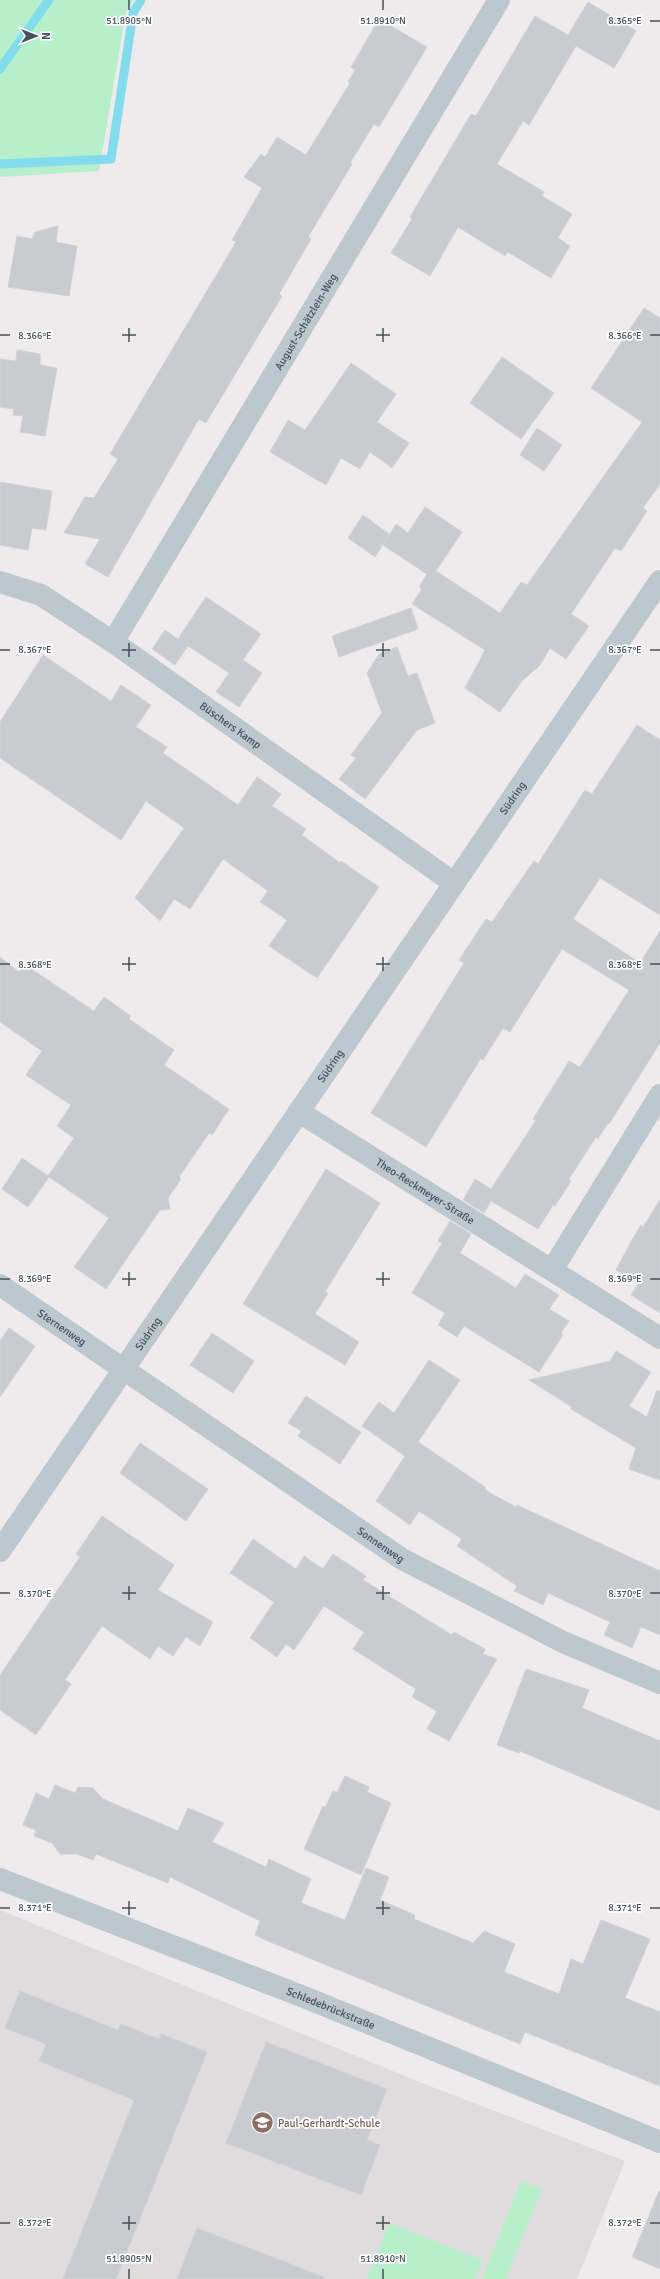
<svg xmlns="http://www.w3.org/2000/svg" width="660" height="2279" viewBox="0 0 660 2279" font-family="Signika,sans-serif">
  <rect width="100%" height="100%" fill="#efebec"/>
  <path fill="#e0dcde" d="M0,1910L427,2085L625,2161L577,2279H0Z"/>
  <path fill="#b7efcb" d="M0,0H134L126,12L99,171L0,177Z
    M521,2181L542,2189L506,2279H482Z
    M389,2223L483,2260L475,2279H367Z"/>
  <g fill="none" stroke-linecap="round" stroke-linejoin="round">
    <path stroke="#82dcee" stroke-width="9" d="M0,69L49,0
      M0,164L111,159L133,13L141,0"/>
  </g>
  <path fill="#c8cbd1" stroke="#cfd2d8" d="M588,2L636,31L614,68L576,46L529,125L523,121L497,164L544,192L542,196L572,214L558,238L570,246L551,278L508,252L505,256L458,227L430,276L391,253L412,219L410,217L471,114L476,116L535,16L568,35Z
    M379,19L427,47L379,127L374,124L350,163L352,164L308,237L311,239L279,294L282,296L206,423L199,419L108,577L85,564L100,539L64,533L85,497L94,498L118,459L110,454L236,242L232,240L262,188L244,177L261,154L265,157L277,137L306,155L350,83L348,82L355,70L351,67Z
    M58,226L56,242L77,246L69,296L8,287L17,236L32,239L35,232Z
    M644,308L660,318V484L643,508L647,511L621,551L615,548L571,614L589,626L566,659L550,648L540,665L522,681L500,712L465,688L485,650L412,604L422,589L419,587L427,574L383,545L396,524L408,533L425,507L462,532L436,571L500,613L521,582L527,585L642,422L591,388Z
    M17,350L40,354V365L57,368L45,436L20,432L23,416L13,415L14,409L0,407V359L16,361Z
    M502,357L554,393L521,439L470,403Z
    M351,363L396,394L377,422L409,443L392,468L370,452L360,469L341,458L326,485L270,452L288,420L305,430Z
    M537,428L562,445L544,471L520,455Z
    M0,482L52,491L46,530L32,528L28,550L0,545Z
    M363,515L389,534L375,557L348,538Z
    M206,597L261,634L243,660L262,673L239,707L216,692L229,673L188,646L175,665L152,649L165,630L178,639Z
    M411,608L418,629L339,657L332,636Z
    M397,647L408,676L417,673L435,723L417,730L365,799L339,779L356,758L351,755L382,713L367,673L379,654Z
    M43,655L111,701L121,685L151,705L136,727L167,747L163,753L238,805L257,777L281,794L272,806L306,829L302,835L340,863L341,861L379,887L317,978L269,946L287,920L260,902L268,891L223,859L190,909L174,899L160,921L135,898L184,828L146,801L121,840L0,758V722Z
    M637,725L660,740V915L600,878L573,919L640,963L660,931V1043L609,1124L608,1123L598,1139L596,1137L569,1179L571,1181L555,1206L553,1205L538,1229L491,1201L484,1213L463,1200L475,1179L491,1189L536,1120L533,1119L569,1061L580,1067L629,990L562,949L510,1032L503,1028L483,1060L481,1058L426,1147L371,1113L464,963L459,960L486,919L492,922L534,861L538,864L585,790L592,794Z
    M0,957L19,972L24,964L94,1011L104,997L131,1016L129,1019L174,1050L164,1065L229,1109L212,1135L209,1133L179,1177L181,1179L168,1198L170,1209L160,1210L106,1289L74,1267L109,1218L49,1177L28,1207L2,1189L22,1158L48,1176L74,1138L57,1126L71,1105L26,1075L42,1051L0,1022Z
    M326,1169L380,1203L325,1292L328,1293L315,1314L359,1342L345,1365L243,1304Z
    M660,1200V1313L631,1295L638,1284L616,1270L632,1240L641,1225L643,1227Z
    M450,1221L471,1234L460,1253L516,1288L525,1274L559,1295L549,1309L569,1321L561,1333L563,1335L539,1372L464,1326L457,1337L438,1325L445,1313L412,1293L442,1243L438,1241Z
    M9,1328L35,1346L0,1397V1341Z
    M212,1333L254,1361L233,1393L190,1365Z
    M616,1351L651,1372L629,1406L647,1417L657,1390L660,1391V1480L629,1469L636,1448L571,1409L572,1407L529,1380L610,1361Z
    M429,1360L460,1380L418,1442L485,1487V1489L490,1493L516,1507L517,1505L660,1571V1635L641,1627L632,1648L604,1635L610,1622L548,1593L543,1605L514,1591L517,1586L457,1546L462,1539L419,1511L410,1525L376,1501L405,1456L362,1426L379,1402L394,1413Z
    M306,1396L361,1432L340,1464L298,1436L301,1431L288,1423Z
    M140,1443L208,1489L186,1521L120,1473Z
    M102,1516L174,1565L158,1590L213,1622L200,1646L186,1637L173,1656L158,1646L150,1659L102,1626L65,1680L71,1684L36,1735L0,1710V1675L80,1557L76,1554Z
    M253,1539L296,1569L304,1556L323,1569L333,1554L366,1576L363,1580L452,1635L454,1632L485,1649L483,1654L497,1659L449,1741L427,1729L437,1711L412,1697L416,1689L353,1649L364,1632L324,1606L294,1650L286,1644L277,1657L250,1638L274,1602L230,1573Z
    M526,1669L589,1690L582,1708L660,1741V1811L520,1751L519,1753L497,1745Z
    M345,1776L369,1787L367,1792L391,1803L361,1875L304,1849L323,1806L325,1808L333,1791L337,1793Z
    M55,1785L75,1793L78,1787L93,1788L103,1799L178,1831L188,1808L224,1823L212,1842L266,1867L269,1859L311,1879L301,1903L345,1920L366,1868L389,1877L380,1900L415,1915L414,1919L473,1943L484,1931L515,1944L504,1972L559,1994L571,1959L583,1964L601,1920L650,1939L625,1998L660,2012V2086L525,2032L520,2044L270,1942L255,1935L260,1921L170,1877L168,1883L96,1854L93,1860L77,1854H60L52,1843L34,1836L36,1830L23,1825L36,1793L49,1799Z
    M20,1991L118,2030L121,2024L159,2039L161,2034L207,2052L116,2279H63L134,2100L39,2061L46,2044L5,2028Z
    M266,2042L387,2089L367,2140L380,2145L361,2195L226,2143Z
    M659,2191H660V2269L632,2257Z
    M197,2228L324,2277L323,2279H177Z"/>
  <g fill="none" stroke-linecap="round" stroke-linejoin="round">
    <g stroke="#bcc7cf" stroke-width="22">
      <path id="s1" d="M0,582L41,595L113,642L454,883"/>
      <path id="s2" d="M113,642L499,0"/>
      <path id="s3" d="M299,1112L660,1338"/>
      <path d="M552,1270L660,1095"/>
      <path id="s4" d="M0,1285L402,1559L563,1642L660,1683"/>
      <path id="s5" d="M0,1551L660,581"/>
      <path id="s6" d="M0,1879L304,1997L660,2142"/>
    </g>
  </g>
  <path fill="none" stroke="#44505a" stroke-width="1.5" d="M129,0V10M383,0V10M650,21H660M129,328V342M383,328V342M0,335H10M122,335H136M376,335H390M650,335H660M129,643V657M383,643V657M0,650H10M122,650H136M376,650H390M650,650H660M129,957V971M383,957V971M0,964H10M122,964H136M376,964H390M650,964H660M129,1272V1286M383,1272V1286M0,1279H10M122,1279H136M376,1279H390M650,1279H660M129,1586V1600M383,1586V1600M0,1593H10M122,1593H136M376,1593H390M650,1593H660M129,1901V1915M383,1901V1915M0,1908H10M122,1908H136M376,1908H390M650,1908H660M129,2216V2230M383,2216V2230M0,2223H10M122,2223H136M376,2223H390M650,2223H660M129,2269V2279M383,2269V2279"/>
  <defs>
    <symbol id="school-disc" viewBox="-11 -11 22 22"><circle r="9.5" fill="#8d6e63" stroke="#fff"/><path d="M0-5L7-2L0 1L-7-2ZM-4 1L0 2.5L4 1V4Q0 6-4 4Z" fill="#fff"/></symbol>
  </defs>
  <g fill-rule="evenodd">
    <use href="#school-disc" x="250" y="2110" width="25" height="25"/>
  </g>
  <g text-anchor="middle" dominant-baseline="central" stroke-width="3.5" stroke-linejoin="round" paint-order="stroke">
    <g font-size="11" fill="#44505a" stroke="#fff">
      <text stroke="none"><textPath href="#s2" startOffset="374">August-Schätzlein-Weg</textPath></text>
      <text stroke="none"><textPath href="#s1" startOffset="273">Büschers Kamp</textPath></text>
      <text stroke="none"><textPath href="#s5" startOffset="911">Südring</textPath></text>
      <text stroke="none"><textPath href="#s5" startOffset="587">Südring</textPath></text>
      <text stroke="none"><textPath href="#s3" startOffset="149">Theo-Reckmeyer-Straße</textPath></text>
      <text stroke="none"><textPath href="#s4" startOffset="75">Sternenweg</textPath></text>
      <text stroke="none"><textPath href="#s5" startOffset="263">Südring</textPath></text>
      <text stroke="none"><textPath href="#s4" startOffset="461">Sonnenweg</textPath></text>
      <text stroke="none"><textPath href="#s6" startOffset="355">Schledebrückstraße</textPath></text>
    </g>
    <g font-size="11" fill="#785e54" stroke="#fff" text-anchor="start">
      <text x="278" y="2123">Paul-Gerhardt-Schule</text>
    </g>
  </g>
  <g font-size="10" text-anchor="middle" fill="#44505a" stroke="#fff" stroke-width="3.5" stroke-linejoin="round" paint-order="stroke">
    <text x="129" y="24">51.8905°N</text>
    <text x="383" y="24">51.8910°N</text>
    <text x="625" y="24">8.365°E</text>
    <text x="35" y="339">8.366°E</text>
    <text x="625" y="339">8.366°E</text>
    <text x="35" y="653">8.367°E</text>
    <text x="625" y="653">8.367°E</text>
    <text x="35" y="968">8.368°E</text>
    <text x="625" y="968">8.368°E</text>
    <text x="625" y="1282">8.369°E</text>
    <text x="35" y="1282">8.369°E</text>
    <text x="35" y="1597">8.370°E</text>
    <text x="625" y="1597">8.370°E</text>
    <text x="35" y="1911">8.371°E</text>
    <text x="625" y="1911">8.371°E</text>
    <text x="35" y="2226">8.372°E</text>
    <text x="625" y="2226">8.372°E</text>
    <text x="129" y="2262">51.8905°N</text>
    <text x="383" y="2262">51.8910°N</text>
  </g>
  <g transform="translate(36 36) rotate(90)" stroke="#ffffff" stroke-width="3" paint-order="stroke">
  <path d="M0-3L7 15L0 10L-7 15Z" fill="#44505a"/>
  <text y="-6" font-size="11" font-weight="bold" text-anchor="middle" fill="#44505a">N</text>
  </g>
</svg>
